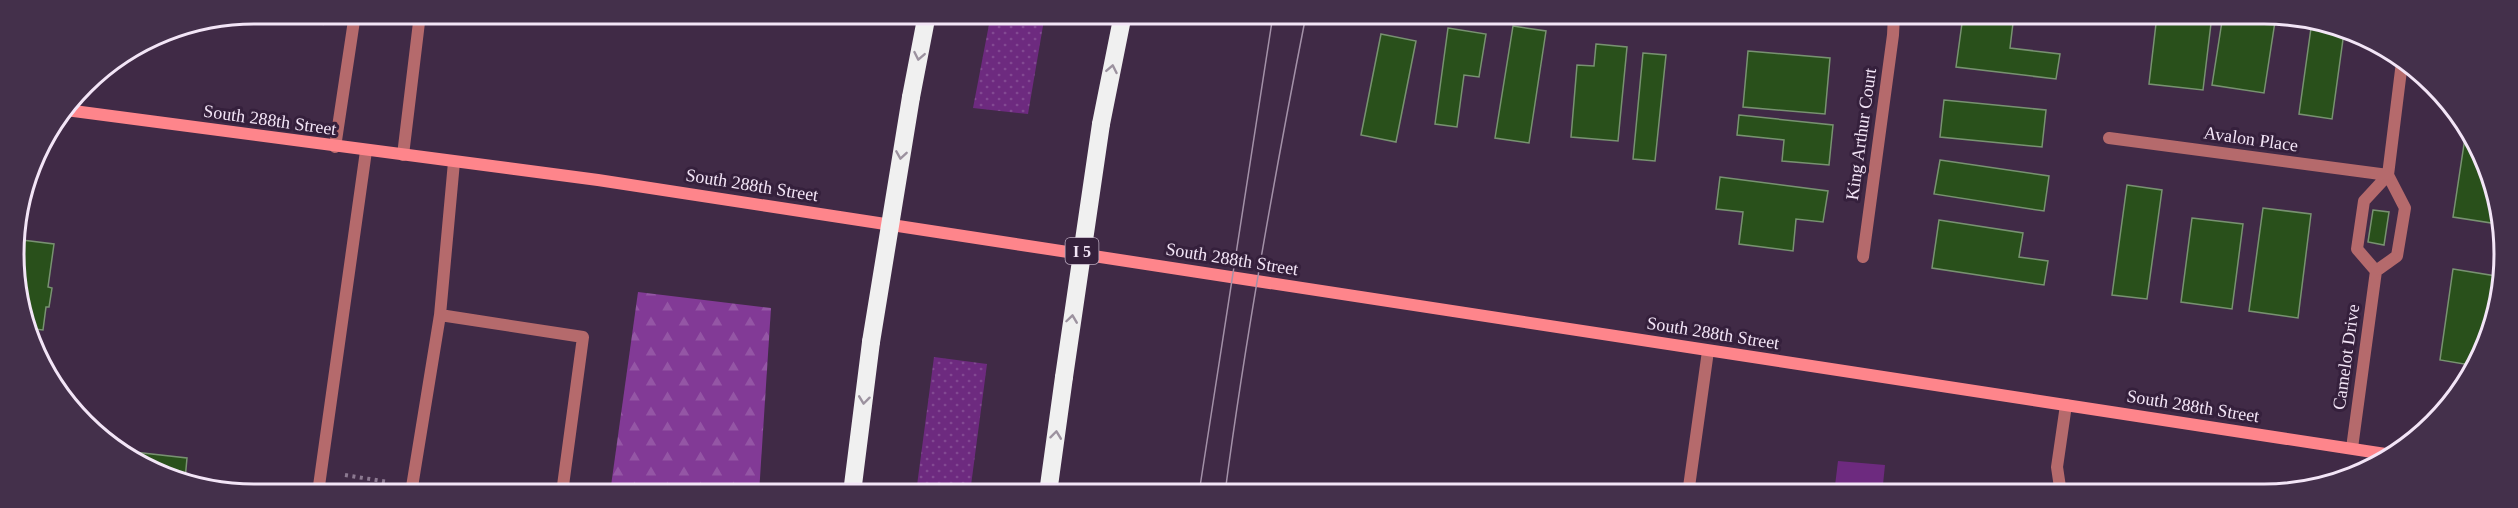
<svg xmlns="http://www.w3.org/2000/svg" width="2518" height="508" viewBox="0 0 2518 508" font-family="Georgia,serif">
  <defs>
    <pattern id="grass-dots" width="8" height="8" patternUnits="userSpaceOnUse" patternTransform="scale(1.5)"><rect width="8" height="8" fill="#6d2a7f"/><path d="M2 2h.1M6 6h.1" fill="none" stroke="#824992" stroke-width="1.8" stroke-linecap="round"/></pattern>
    <pattern id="forest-firs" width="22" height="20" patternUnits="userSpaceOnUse" patternTransform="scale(1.5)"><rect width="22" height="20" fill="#823a96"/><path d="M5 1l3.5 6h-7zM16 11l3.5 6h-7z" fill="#9456a5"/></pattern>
  </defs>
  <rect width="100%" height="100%" fill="#402a46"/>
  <path fill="url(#grass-dots)" d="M991,14H1045L1028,114L973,108Z
    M934,357L987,364L970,493H916Z"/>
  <path fill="url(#forest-firs)" d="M638,292L771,308L759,493H610Z"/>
  <path fill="#6d2a7f" d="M1838,461L1885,465L1882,494H1834Z"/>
  <path fill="#29501b" stroke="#789271" stroke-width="1.5" d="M2014,15H2065L2063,24Z
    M2157,15H2212L2203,90L2149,84Z
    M2223,15H2276L2264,93L2212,85Z
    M1963,16L2013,23L2010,48L2060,54L2056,79L1956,67Z
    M2312,21L2344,32L2332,119L2299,114Z
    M1513,26L1546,31L1529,143L1495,138Z
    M1448,28L1486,34L1479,77L1464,75L1457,127L1435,124Z
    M1381,34L1416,41L1396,142L1361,135Z
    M1596,44L1627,47L1618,141L1571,137L1577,65L1594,66Z
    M1748,51L1830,58L1825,114L1743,107Z
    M1643,53L1666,55L1655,161L1633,159Z
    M1944,100L2046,110L2042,147L1940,137Z
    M1739,115L1833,125L1829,165L1782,161L1784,140L1737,135Z
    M2466,131L2496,191L2498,224L2453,217Z
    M1940,160L2049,176L2044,211L1934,194Z
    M1720,177L1828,191L1823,222L1796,219L1793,251L1739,244L1743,212L1716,209Z
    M2127,185L2162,190L2147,299L2112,295Z
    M2263,208L2311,214L2298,318L2249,311Z
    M2373,210L2389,212L2384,245L2368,242Z
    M2192,218L2243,224L2232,309L2181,302Z
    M1939,220L2023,233L2019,257L2048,261L2044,285L1932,268Z
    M14,239L54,244L48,287L52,288L49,307H46L43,330L26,328Z
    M2453,269L2502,277V286L2480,360L2476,366L2440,360Z
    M125,451L187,458L185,480L134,462L125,455Z"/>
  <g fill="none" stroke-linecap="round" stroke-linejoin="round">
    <path stroke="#8c7991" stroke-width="4" stroke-dasharray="3 4.5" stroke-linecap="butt" d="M322,25L324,14
      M345,475L388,482"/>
    <path stroke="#b56a6c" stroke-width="12" d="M335,147L355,14
      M403,155L420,14
      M440,315L583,337L562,493
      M318,493L366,151
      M411,493L440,315L454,162
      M2061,494L2057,467L2066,405"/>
    <path stroke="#b56a6c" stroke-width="12" d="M2109,138L2388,175L2405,208L2397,256L2376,271
      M1863,257L1893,35L1894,15
      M2352,448L2376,271L2357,249L2364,201L2388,175L2402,62
      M1688,494L1708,351"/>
    <path stroke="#fe858b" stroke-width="12" d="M66,110L598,180L2392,455"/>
    <path stroke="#f0f0f0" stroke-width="18" d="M911,97L927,14
      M1101,124L1123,14
      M852,493L871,342
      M1048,493L1064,377"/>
    <path stroke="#a391a8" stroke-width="1.5" d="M1199,493L1273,15
      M1225,493C1246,333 1275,173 1306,15"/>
    <path stroke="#f0f0f0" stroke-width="18" d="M871,342L911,97
      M1064,377L1101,124"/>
  </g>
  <defs><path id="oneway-chevron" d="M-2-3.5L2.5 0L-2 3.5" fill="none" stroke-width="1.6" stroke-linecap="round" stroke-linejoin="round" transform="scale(1.5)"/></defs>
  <g stroke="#9c929f">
    <use href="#oneway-chevron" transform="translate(919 56) rotate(101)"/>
    <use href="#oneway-chevron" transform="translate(1112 69) rotate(-79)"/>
    <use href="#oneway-chevron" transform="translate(901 155) rotate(99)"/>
    <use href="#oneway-chevron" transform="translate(1072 319) rotate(-82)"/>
    <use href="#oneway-chevron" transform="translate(864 400) rotate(97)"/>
    <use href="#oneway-chevron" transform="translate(1056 435) rotate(-83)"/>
  </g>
  <g text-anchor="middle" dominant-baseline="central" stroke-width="6" stroke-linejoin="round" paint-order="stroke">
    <rect fill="#35203c" stroke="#baaabf" stroke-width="1.5" x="1065.5" y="238" width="33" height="26" rx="4.5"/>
    <g font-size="16" font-weight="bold" fill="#f3e5f7">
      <text x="1082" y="251">I 5</text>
    </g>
    <g font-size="18" fill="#f3e5f7" stroke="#35203c">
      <text transform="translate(270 120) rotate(8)">South 288th Street</text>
      <text transform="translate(1861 134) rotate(-82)">King Arthur Court</text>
      <text transform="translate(2251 139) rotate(8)">Avalon Place</text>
      <text transform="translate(752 185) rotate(9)">South 288th Street</text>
      <text transform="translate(1232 259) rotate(9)">South 288th Street</text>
      <text transform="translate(1713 333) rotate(9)">South 288th Street</text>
      <text transform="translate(2346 357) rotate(-82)">Camelot Drive</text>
      <text transform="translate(2193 406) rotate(9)">South 288th Street</text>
    </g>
  </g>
  <path d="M0 0H2518V508H0ZM254 24H2264A230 230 0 0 1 2494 254V254A230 230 0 0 1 2264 484H254A230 230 0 0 1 24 254V254A230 230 0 0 1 254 24Z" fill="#44304b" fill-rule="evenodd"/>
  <path fill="none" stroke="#f3e5f7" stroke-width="3" d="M254 24H2264A230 230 0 0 1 2494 254V254A230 230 0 0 1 2264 484H254A230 230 0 0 1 24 254V254A230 230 0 0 1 254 24Z"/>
</svg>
